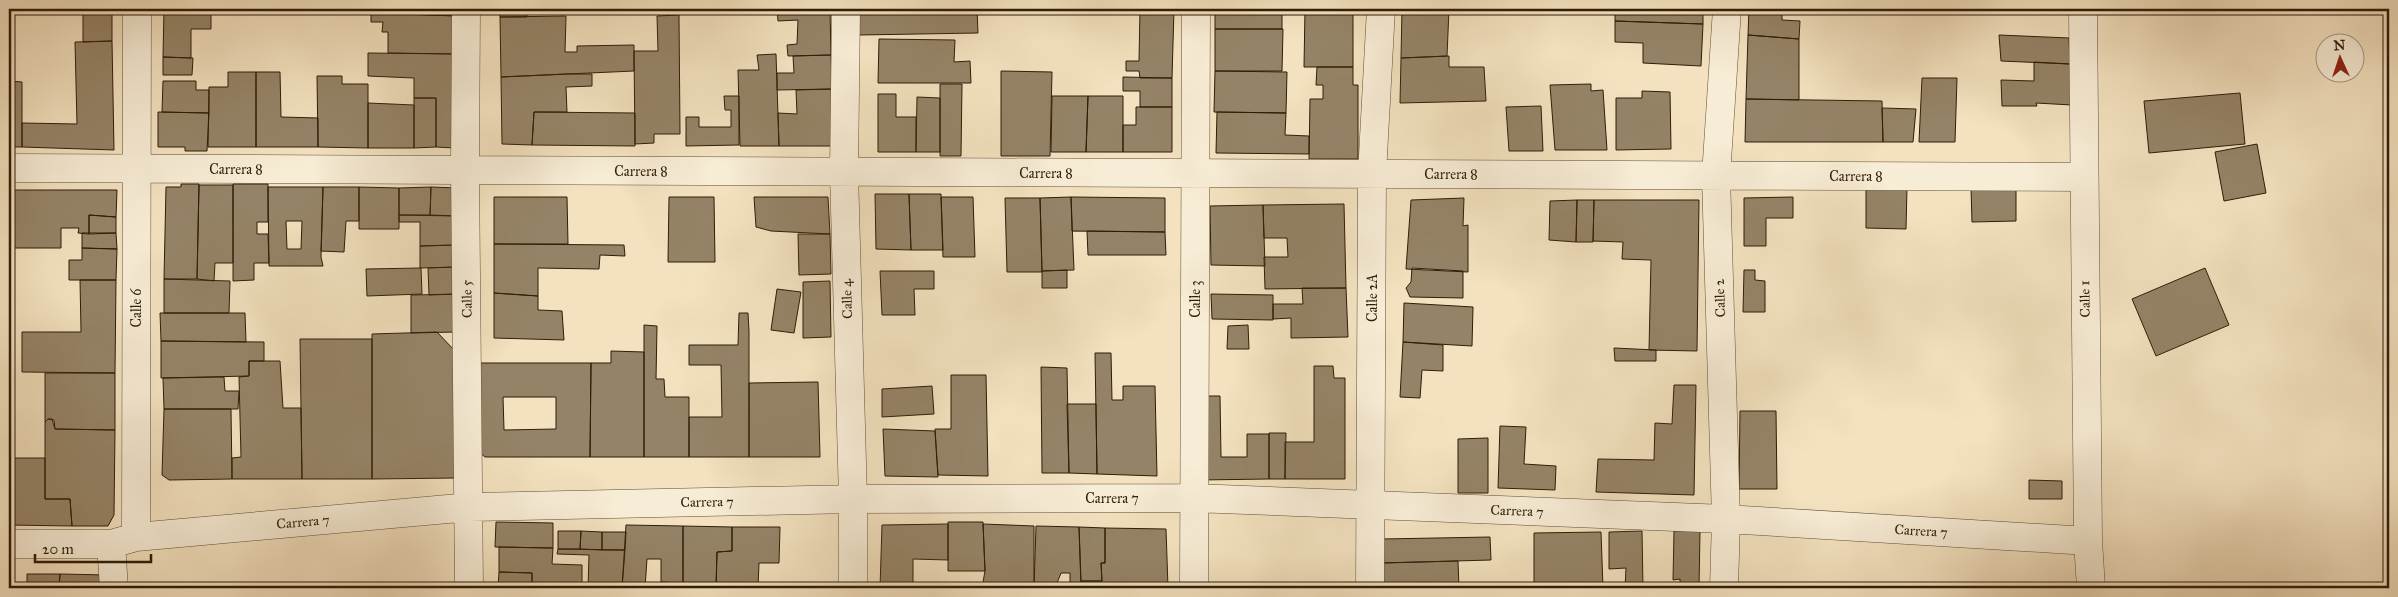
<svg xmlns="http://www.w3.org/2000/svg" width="2398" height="597" viewBox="0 0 2398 597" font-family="'IM FELL Great Primer',serif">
  <rect width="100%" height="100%" fill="#f3e1bf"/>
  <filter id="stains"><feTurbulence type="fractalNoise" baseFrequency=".004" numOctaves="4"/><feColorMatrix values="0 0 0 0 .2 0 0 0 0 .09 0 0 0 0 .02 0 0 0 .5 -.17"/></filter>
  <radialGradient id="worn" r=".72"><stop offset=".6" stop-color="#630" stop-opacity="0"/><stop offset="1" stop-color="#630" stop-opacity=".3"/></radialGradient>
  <path fill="#958367" stroke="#2f1d08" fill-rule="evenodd" d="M83,9H112V41L83,42Z
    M164,9H211V29H191V58L163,57Z
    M361,9H457V16L361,12Z
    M500,9H527V17H500Z
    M777,9H830L831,55L788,56L787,45L797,44L798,20L778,21Z
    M858,9H977L978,33L859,35Z
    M1140,9H1174L1172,78H1140L1139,71H1126V61H1139Z
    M1215,9H1282V29H1215Z
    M1305,9H1353V67H1304Z
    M1402,9H1449L1447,56L1401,58Z
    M1615,9H1703V24L1615,21Z
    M1749,9H1782V20L1800,21L1799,39L1748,35Z
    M371,13L457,16V54L388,53V32H382L383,22H371Z
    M679,15L680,134H654V143L635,144L634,51H658L657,16Z
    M566,16L565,52H577V46L634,45V71L501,77L500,17Z
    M1615,21L1703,24L1701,66L1643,63V43L1615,42Z
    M1215,29H1283L1282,71H1215Z
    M1748,35L1799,39V100L1746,99Z
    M1999,35L2069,38L2070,64L2001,61Z
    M879,39L955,40L954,62L970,61L971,83H878Z
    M112,41L114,150L22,147V123L77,124L75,42Z
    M368,53L457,54L454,148L436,147V98H414V78L368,76Z
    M776,54L779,146H740L738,70H759L757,55Z
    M831,55L832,89L777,90V73H794L793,56Z
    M1449,56V67H1484L1486,101L1400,103L1401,58Z
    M163,57L193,58L192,75H163Z
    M2034,62L2070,64L2072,105L2036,103L2037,106H2002L2001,80L2034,81Z
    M1317,67H1353V85H1358V159H1309L1310,99H1323V85H1316Z
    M1001,71L1052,72L1050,156H1001Z
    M1215,71L1287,72L1286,113L1214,112Z
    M228,72H256V147H208L209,87H228Z
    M256,72H280L281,117L318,118V147H256Z
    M566,74H592V86L566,87L567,112H534L532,145L502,144L501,77Z
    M317,76H342V84H368V148L318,147Z
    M1123,77L1172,78V107H1140V91H1123Z
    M1922,78H1957L1955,142H1919Z
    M9,81L22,82V147H9Z
    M163,81H196V90H209V113L162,112Z
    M940,84H962L961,156H940Z
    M1591,84V91L1603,90L1607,150H1555L1550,85Z
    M832,89L834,146H779L778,113L797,114L796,90Z
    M1642,91L1670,92L1671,149L1616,150V98H1642Z
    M2240,93L2245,144L2149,153L2144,101Z
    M878,94H896V117H916V152H878Z
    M724,96H739V145L686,146V117H699V127H731V110H725Z
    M1052,96H1088L1086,152H1051Z
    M1088,96H1123V152H1086Z
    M917,97L940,98V152H916Z
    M414,98H436V147L414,148Z
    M1746,99L1882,101L1883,142H1745Z
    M368,103L414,105V148H368Z
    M1541,106L1543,151H1509L1506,107Z
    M1136,107H1172V152H1123V125H1136Z
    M1882,108L1916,109L1913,142H1883Z
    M158,112L209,113L207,151H185V147H158Z
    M534,112L635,113V146L532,145Z
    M1217,112L1286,113L1285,135L1309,136V154L1216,153Z
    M2257,144L2266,193L2224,201L2215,152Z
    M181,184H199L197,279H164L166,187H181Z
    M233,184H268V222H257V234H268L269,263H254V280L233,281Z
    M199,185H233V263H215L214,281L197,279Z
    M268,187H323L321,257L323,266H269ZM286,221H302L301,249H287Z
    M323,187H359V221H346L344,252L321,251Z
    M359,187L399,188V229H359Z
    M431,187L430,215H399V188Z
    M431,187L457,188V216L430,215Z
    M1866,188H1907L1906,229L1866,228Z
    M1971,188H2016V221L1972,222Z
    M9,190H117L116,217L89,215V234L78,233L79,228H61V248H12Z
    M875,194H909L911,250L876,249Z
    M909,194H941L943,250H911Z
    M494,197H567L568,244H494Z
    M669,197H714L715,262H668Z
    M754,197H828L830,234L771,231L756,227Z
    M941,197H973L975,257H943Z
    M1071,197L1165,198V232L1072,231Z
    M1071,197L1074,270L1042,271L1040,198Z
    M1793,197V218H1766V246H1744V198Z
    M1005,198H1040L1042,272H1007Z
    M1464,198L1463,226L1468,225V272L1406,269L1411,200Z
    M1577,200L1576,242L1549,240L1550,201Z
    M1577,200H1594L1593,242H1576Z
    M1594,200H1699L1697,351L1649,350L1651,260L1622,259L1623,242L1593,241Z
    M1344,204L1346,288L1265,289L1264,257H1288L1287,238H1264L1263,205Z
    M1263,205L1265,266L1211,265L1210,206Z
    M89,215L116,217V233L89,234Z
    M399,215L457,216L456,245L420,246V222H399Z
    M10,225L13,281L9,284V226Z
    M1087,231L1165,232L1166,255H1088Z
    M82,233H116L117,249L82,248Z
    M798,234H830L831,274L799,275Z
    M494,244L624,245L625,256L600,255L599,269L538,268V296L494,293Z
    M456,245V267L420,268V246Z
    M82,248L117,249L116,280H69V260H82Z
    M456,267V294L429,295L428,268Z
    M421,268L422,294L367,296L366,269Z
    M1412,268L1463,271V298L1410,297L1406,288L1411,282Z
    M2205,268L2229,325L2156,356L2132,299Z
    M1067,270V288H1042V271Z
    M1744,270H1755V280L1765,281V312H1743Z
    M880,271H934V289H914L915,315H882Z
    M164,279L230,281L229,313H164Z
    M80,280H116L115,373L22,372V332H81Z
    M830,281L831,337L803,338V282Z
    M1302,288H1346L1348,337L1291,338V318L1273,319V304H1303Z
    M777,289L801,292L794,333L771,330Z
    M494,293L538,296V310L562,311L564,340L494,338Z
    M461,294L455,332L411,333V295Z
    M1211,294L1273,295V320L1212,319Z
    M1404,303L1473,307L1472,346L1403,342Z
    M160,313H245L246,342L161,341Z
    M739,313H748L749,331V457H689V417H722L721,365H689V345H738Z
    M644,325L657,326L656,379H664L665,397H689V457H644Z
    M1248,325L1249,349H1227L1228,326Z
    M437,332L455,351L456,478L372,479V334Z
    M300,339H372V479H302Z
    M161,341L264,342V361H249V376L161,378Z
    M1403,342L1443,345V371L1422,370L1420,398L1400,397Z
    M1614,348L1656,350V361H1615Z
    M611,351L644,352V457H590L591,363H611Z
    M1095,353H1111L1112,400H1123V386H1155L1157,476L1097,474Z
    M249,361H280L283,408H301L302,479H232V458L241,457L239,377L249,376Z
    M477,363H591L590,457H485L478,451ZM503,397H556V429L504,430Z
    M1314,366H1333L1334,378H1345V479H1285V442H1314Z
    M1041,367L1067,368L1069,473H1042Z
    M45,373H115V430L55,429L52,419H48L45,422Z
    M951,375H986L988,476L938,475L935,429H951Z
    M224,377L225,391H239L238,409H164L163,378Z
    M818,382L820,457H749V383Z
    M1674,385H1696L1694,495L1596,492L1598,459L1654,460L1655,423L1672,424Z
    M932,386L934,414L882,417V389Z
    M1197,396H1220L1221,457H1247V434H1269V479L1199,480Z
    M1067,404H1096L1097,474L1069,473Z
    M164,409H231L232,479L169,480L162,475Z
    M1740,411H1776L1777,489H1739Z
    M9,419H14L12,458H45V499H70L72,526L9,525Z
    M48,419L54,420L55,429L115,430L114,515L108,526H72L70,499H45V422Z
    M1500,426L1526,427L1524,464L1556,466L1555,490L1498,488Z
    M883,429L935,431L938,477L885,476Z
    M1269,433H1286L1285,479H1269Z
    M1488,438V493H1458V439Z
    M2029,480L2062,481V499H2029Z
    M496,522L553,523V548L495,547Z
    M948,522H983L985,571H948Z
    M948,524V560L913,559V588H880L882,525Z
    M983,524L1034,526V588H982L985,571Z
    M626,525L683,526V583L661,582V559H647L645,588H622Z
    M683,526L732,527V551L717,552L716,588H683Z
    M1036,526L1079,527L1081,588H1070V573H1061L1055,588L1034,587Z
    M732,527H780L779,563H759L758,588H716L717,552L732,551Z
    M1079,527L1105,528V563H1101L1102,581H1081Z
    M1105,528L1166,529L1168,588H1081V581H1102L1101,563H1105Z
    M558,531H581L580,549H558Z
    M581,531L602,532V550L580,549Z
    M1642,531L1643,588H1625L1626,568L1609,569V532Z
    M1674,531H1700L1699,588H1680V579L1673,580Z
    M602,532H626L625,550H602Z
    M1601,532L1603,588H1534V533Z
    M1490,537L1491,560L1382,563V539Z
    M499,547L553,548L552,564L582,565V588H532V573L499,572Z
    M558,549L625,550L622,588H588L589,555L557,554Z
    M1458,561L1459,588H1383L1382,563Z
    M499,572L532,573V588H498Z
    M27,574H60L59,588H27Z
    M60,574L107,575L106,588H59Z"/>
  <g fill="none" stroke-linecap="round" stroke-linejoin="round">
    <defs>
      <path id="minor" d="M466,9L465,170L469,588
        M846,9L844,172L853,499V588
        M2083,9L2088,541L2091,588
        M9,168L2084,177
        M136,537L470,507L853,499L1194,498L1726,519L2088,541
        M9,544H111
        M114,588L111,544L136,537L137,9
        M1194,588L1196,9
        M1370,588L1372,174L1381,9
        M1724,588L1726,519L1716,176L1727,9"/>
    </defs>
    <use href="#minor" stroke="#604e36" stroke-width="29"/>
    <use href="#minor" stroke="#f7ecd5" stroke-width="28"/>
  </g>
  <g text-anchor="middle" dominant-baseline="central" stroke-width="4" stroke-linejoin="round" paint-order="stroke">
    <g font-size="14" fill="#2f1d08" stroke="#f7ecd5">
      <text x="236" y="169">Carrera 8</text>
      <text x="641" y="171">Carrera 8</text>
      <text x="1046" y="173">Carrera 8</text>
      <text x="1451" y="174">Carrera 8</text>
      <text x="1856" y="176">Carrera 8</text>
      <text transform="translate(1372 298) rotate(-90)">Calle 2A</text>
      <text transform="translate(1720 298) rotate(-92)">Calle 2</text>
      <text transform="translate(467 299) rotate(-91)">Calle 5</text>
      <text transform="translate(847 299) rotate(-92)">Calle 4</text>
      <text transform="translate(1195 299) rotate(-90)">Calle 3</text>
      <text transform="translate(2085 299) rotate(-91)">Calle 1</text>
      <text transform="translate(136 308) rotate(-90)">Calle 6</text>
      <text x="1112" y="498">Carrera 7</text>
      <text transform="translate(707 502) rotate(-1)">Carrera 7</text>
      <text transform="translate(1517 511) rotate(2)">Carrera 7</text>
      <text transform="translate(303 522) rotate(-5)">Carrera 7</text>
      <text transform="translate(1921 531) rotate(3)">Carrera 7</text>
    </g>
  </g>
  <rect width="2398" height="597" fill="none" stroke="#f3e1bf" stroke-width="30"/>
  <rect x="10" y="10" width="2378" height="577" fill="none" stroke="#2f1d08" stroke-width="2.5"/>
  <rect x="15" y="15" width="2368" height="567" fill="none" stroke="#2f1d08"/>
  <g transform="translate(2340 58) rotate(357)"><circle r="24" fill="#f7ecd5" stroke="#a79983"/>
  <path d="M0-4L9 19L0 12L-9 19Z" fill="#8f2418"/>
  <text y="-8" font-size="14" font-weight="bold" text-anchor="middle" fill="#2f1d08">N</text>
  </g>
  <path d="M35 554v8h116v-8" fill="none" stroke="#2f1d08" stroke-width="2.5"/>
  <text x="42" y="554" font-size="15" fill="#2f1d08" stroke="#f7ecd5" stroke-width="4" paint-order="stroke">20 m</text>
  <rect width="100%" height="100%" filter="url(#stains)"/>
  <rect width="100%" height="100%" fill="url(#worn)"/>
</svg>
